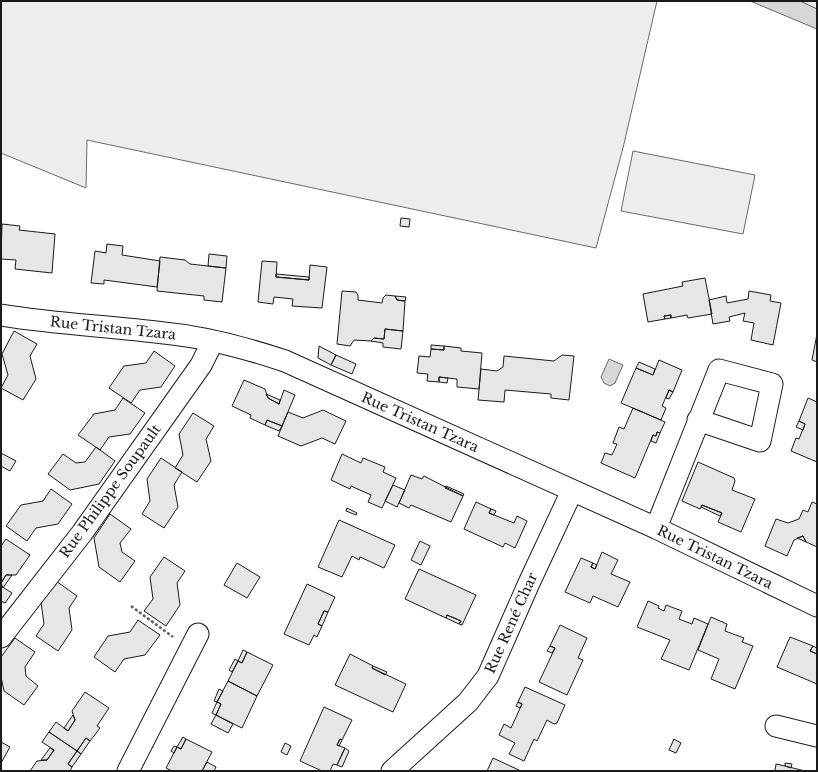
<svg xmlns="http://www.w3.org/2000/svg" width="818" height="772" viewBox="0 0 818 772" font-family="'Libre Baskerville',serif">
  <rect width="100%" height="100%" fill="#fff"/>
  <path fill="#ededed" stroke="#6a6a6a" d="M1,1H657L623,148L596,248L87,140L86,188L1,153Z
    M800,1H817V9L810,6Z
    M633,151L755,175L743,234L621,211Z"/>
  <path fill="#d7d7d7" stroke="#6a6a6a" d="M750,1H800L817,9V29Z
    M609,359L623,365L615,383L610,386L604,383L601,377Z"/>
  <path fill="#e6e6e6" stroke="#1a1a1a" d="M401,218L410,219L409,227L400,226Z
    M2,224L20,226L19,230L55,234L52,273L15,269L16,260L1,259Z
    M107,244L123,246L122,255L160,261L157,287L104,280V284L91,283L95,251L106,253Z
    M209,254L227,256L226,268L208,266Z
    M160,257L185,260L190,264L226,268L222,302L204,300V296L157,291Z
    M262,261L277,262L276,277L309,280L310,265L327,267L322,308L292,306L293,299L274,297L273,304L258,302Z
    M276,274L309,277V280L276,277Z
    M705,278L712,314L688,318L687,315L671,318V315L664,316L665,319L648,322L643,294L683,286L682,282Z
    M342,291L356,292L358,295V300L382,303L383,298L386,295L395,296L397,300L405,301L403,331L385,329L384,339L374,338L371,341L354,340L350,346L337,344Z
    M749,291L771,295L770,301L781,303L773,345L751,340L754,323L743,321L745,313L729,317L730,321L713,324L709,300L726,296L727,303L748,299Z
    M395,296L406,297L405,301L397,300Z
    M671,315V318L665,319L664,316Z
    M385,329L403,331L401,349L383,347V343L371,341L374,338L384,339Z
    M14,331L37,344L30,356L36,379L23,400L1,388L8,375L2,354Z
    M817,334V362L812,360Z
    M431,345L444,346V350L431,349Z
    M319,346L336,355L331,365L318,358Z
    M444,346L461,348V351L482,353L479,389L457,387V379L439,377V382L427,381L428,374L417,373L419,356L430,357L431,349L444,350Z
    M154,351L175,366L161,387L140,390L131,403L109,388L124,366L146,363Z
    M336,355L356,364L352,374L331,365Z
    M562,355L574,356L569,400L551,398V394L505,390L504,402L478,400L481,369L497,371L503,367L504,356L554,361Z
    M659,360L682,370L673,392L669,390L662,406L666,408L661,420L621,403L636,368L653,375Z
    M639,362L655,369L653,375L636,368Z
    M439,377L448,378L447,383L439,382Z
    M244,380L265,389L268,398L279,404L284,390L295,395L282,426L267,420L265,425L250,418L251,415L232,406Z
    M669,390L673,392L669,399L666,398Z
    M266,394L280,400L279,404L268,398Z
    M123,398L145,413L130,434L109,437L100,450L78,435L94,414L115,410Z
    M808,398L817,402V462L791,451L796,438L799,439L805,424L799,421Z
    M633,408L665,422L660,433L657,432L656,436L653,435L635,478L601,463L605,453L612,455L617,444L613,443L619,427L624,429Z
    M323,410L346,421L335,444L322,438L301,446L278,436L288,412L303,418Z
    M193,413L214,426L206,439L211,461L197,482L175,468L183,455L179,434Z
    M267,420L282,426L279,431L265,425Z
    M799,421L805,424L803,430L796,427Z
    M657,432L660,433L656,443L651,441L653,435L656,436Z
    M96,447L115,461L99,484L70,490L48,474L63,454L76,463L85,462Z
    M1,453L16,461L10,471L1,466Z
    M342,454L361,463L363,458L385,467L383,472L396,478L382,508L368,502L371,495L351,486L350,489L331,480Z
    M161,458L182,472L174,485L178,507L164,528L142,514L150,501L147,479Z
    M698,462L734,478L735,481L732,490L755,499L741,532L718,522L722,513L702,505L700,509L682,501Z
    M411,475L422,479L424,476L463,496L451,522L411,505L409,508L399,503Z
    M393,485L405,490L397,507L385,501Z
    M446,486L464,494L463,496L445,488Z
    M51,489L72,504L58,524L36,528L27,541L6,526L21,505L43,501Z
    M476,502L491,509L489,513L514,523L517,516L527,521L515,548L505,543L503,547L464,529Z
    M812,502L817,504V547L806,542L803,536L794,540L787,556L765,546L776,519L788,523L799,519L803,510L808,512Z
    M702,505L722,513L720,516L701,507Z
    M347,508L357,513L356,515L346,511Z
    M491,509L496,511L494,515L489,513Z
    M110,514L131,529L120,543L122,552L135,561L120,582L99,567L94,538Z
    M339,520L395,545L384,568L360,557L359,560L352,556L342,577L318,567Z
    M803,536L806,542L797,538Z
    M6,539L30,555L16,575H6L1,583V546Z
    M420,541L430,546L421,565L411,560Z
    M602,552L618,560L611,574L630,582L618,607L593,596L590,603L565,592L581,558L593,563L591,567L595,569Z
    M164,557L185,571L177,583L180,605L166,626L144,611L153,599L150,577Z
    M237,563L260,577L247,598L224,585Z
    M593,563L597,565L595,569L591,567Z
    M419,569L476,595L462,625L459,624L461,621L447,615L446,618L405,599Z
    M6,575H12L3,588L1,583Z
    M56,581L77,596L69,608L72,630L58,651L36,636L44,624L41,602Z
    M307,584L335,597L328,612L324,611L318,624L322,626L317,637L314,635L309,645L284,634Z
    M1,586L12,593L5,603L1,601Z
    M648,601L659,606L658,608L664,611L666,605L682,611L679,619L692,624L694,618L708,624L689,670L661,659L670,640L637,627Z
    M324,611L328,612L322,626L318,624Z
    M447,615L461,621L459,624L446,618Z
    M711,617L727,624L725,631L744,638L742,642L753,646L735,689L711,679L719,659L698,650Z
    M138,620L160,635L145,655L124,659L115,672L94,657L108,636L130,632Z
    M560,625L587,638L578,658L583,660L567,695L539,682L555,648L550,646Z
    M790,637L813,646L810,651L817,654V684L777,667Z
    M15,638L35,652L25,667L26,676L38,686L24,705L4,691L1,677V657Z
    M550,646L555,648L552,653L547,651Z
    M813,646L817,648V654L810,651Z
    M243,650L247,652L242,663L238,661Z
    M247,652L273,665L257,696L228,681L238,661L242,663Z
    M350,654L373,666L372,668L406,684L393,712L335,685Z
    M235,659L238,661L232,672L229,670Z
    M373,666L387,672L385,675L372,668Z
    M228,681L257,696L242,728L216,715L221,704L217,702Z
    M525,687L565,705L557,723L554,724L547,720L537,741L534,739L524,761L509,754L515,743L499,735L504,724L511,728L522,704L518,702Z
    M219,689L223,691L217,702L214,701Z
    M85,692L109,708L97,726L100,728L90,741L86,738L77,751L49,732L56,722L68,731L75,720L72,711Z
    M217,702L221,704L216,715L212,713Z
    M518,702L522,704L520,708L516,706Z
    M324,707L352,720L342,740L340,739L337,745L345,748L337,765L333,764L330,771H322L300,761Z
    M73,715L75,720L68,731L64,728Z
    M216,715L233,724L228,733L211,724Z
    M49,732L77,751L68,764L72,767L70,771H30L37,761L47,760L54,750L42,742Z
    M183,737L186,739L181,749L177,747Z
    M86,738L90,741L81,754L77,751Z
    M186,739L212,752L202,771H172L166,768L177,747L181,749Z
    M340,739L342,740L339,746L337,745Z
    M674,739L681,743L676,753L669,750Z
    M1,742L10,747L1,763Z
    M285,743L291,746L287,755L281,752Z
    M174,746L177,747L174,753L171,751Z
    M50,748L54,750L47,760H41Z
    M345,748L349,751L342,767L337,765Z
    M77,751L81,754L72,767L68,764Z
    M493,758L521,771H487Z
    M207,762L216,767L214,771H202Z
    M785,763L792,764L791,768L785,766Z
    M776,764L785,766L805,771H775Z"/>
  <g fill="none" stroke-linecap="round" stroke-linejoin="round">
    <defs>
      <path id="minor" d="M1,315C55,324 110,326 164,333C206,337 246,348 285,361L656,528L817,606
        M656,528L719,370L772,384L760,441L698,420
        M1,637L82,533L201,365L213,341
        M776,726L817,736
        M128,771L198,634
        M392,771L468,702L488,676L529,583L572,491"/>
    </defs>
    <use href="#minor" stroke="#1a1a1a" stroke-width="23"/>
    <path stroke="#5f5f5f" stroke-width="2.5" stroke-dasharray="3 2" stroke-linecap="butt" d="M131,606L173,637"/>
    <use href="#minor" stroke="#fff" stroke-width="21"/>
  </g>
  <g text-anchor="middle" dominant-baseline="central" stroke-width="3" stroke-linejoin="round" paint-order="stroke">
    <g font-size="14" fill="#1a1a1a" stroke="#fff">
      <text transform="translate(113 328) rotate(6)">Rue Tristan Tzara</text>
      <text transform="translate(420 422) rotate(24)">Rue Tristan Tzara</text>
      <text transform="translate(110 491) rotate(-54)">Rue Philippe Soupault</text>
      <text transform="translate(715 557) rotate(26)">Rue Tristan Tzara</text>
      <text transform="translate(511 623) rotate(-66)">Rue René Char</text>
    </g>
  </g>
  <rect width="818" height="772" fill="none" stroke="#1a1a1a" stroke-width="4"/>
</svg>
